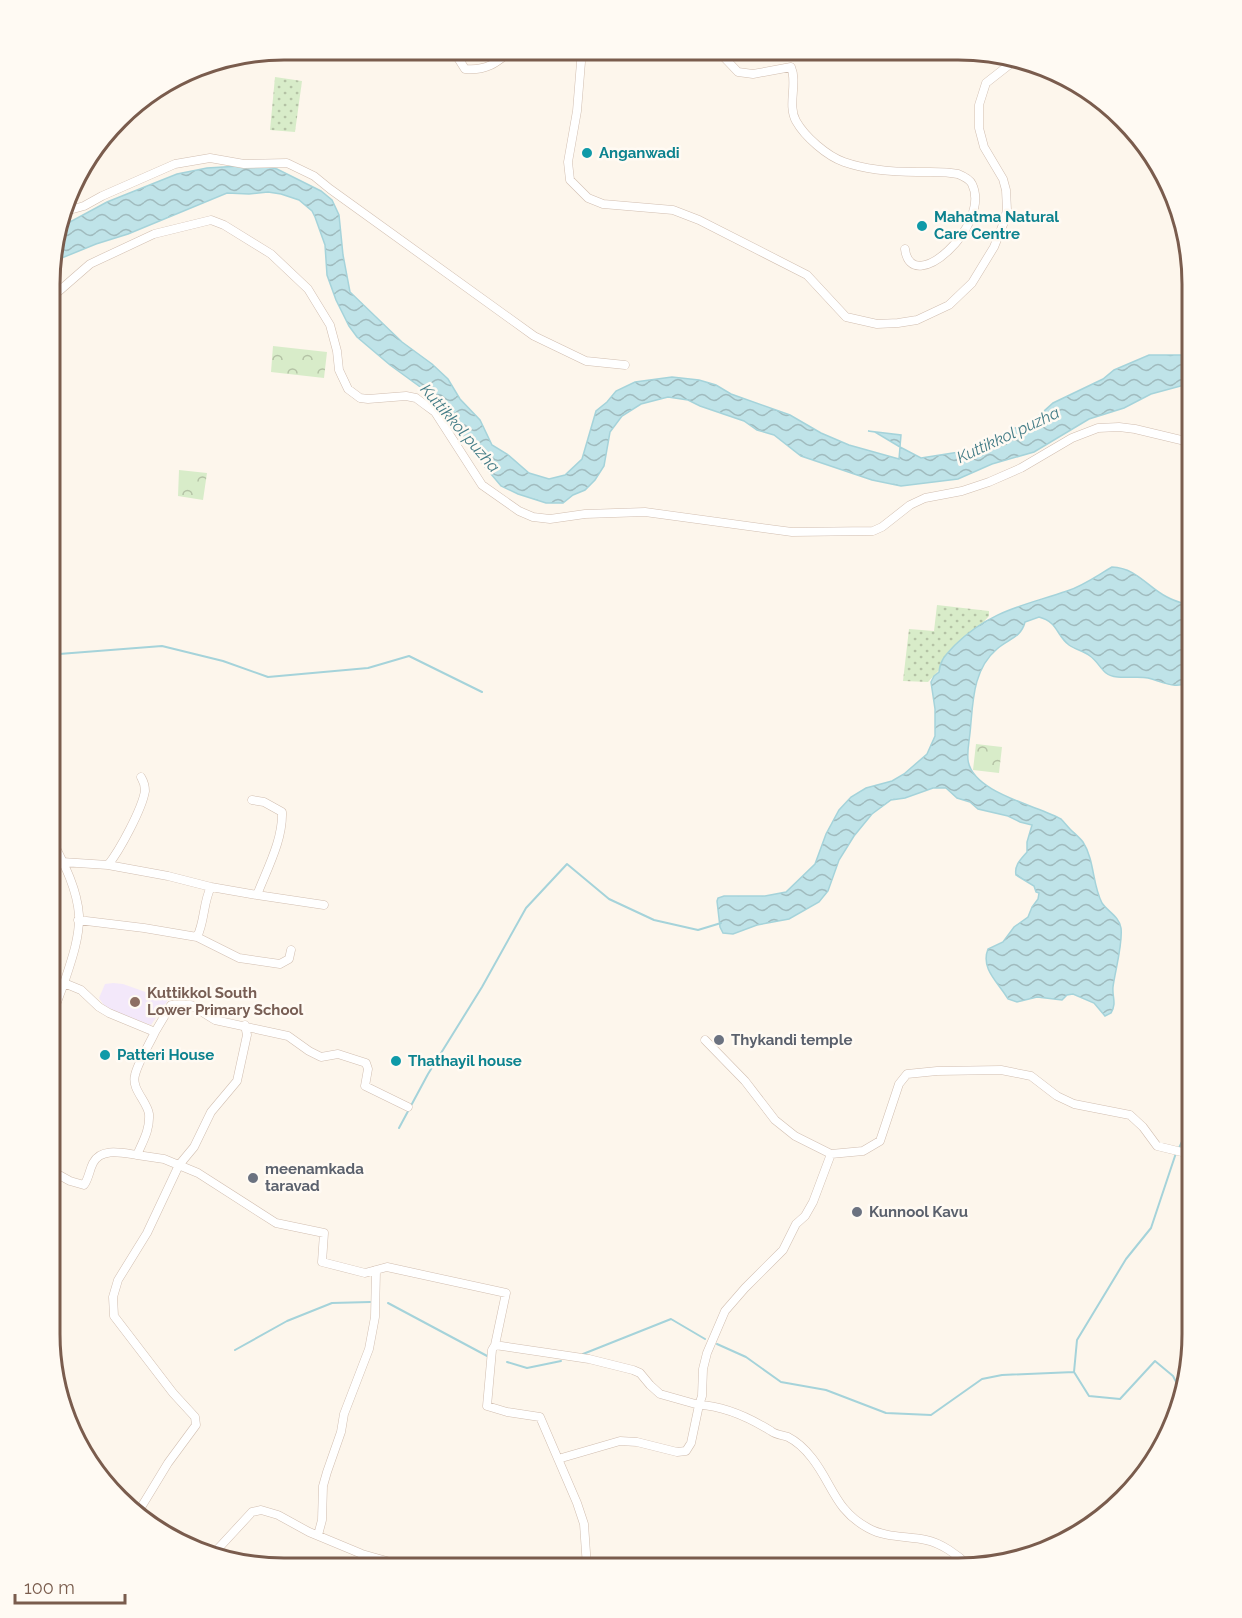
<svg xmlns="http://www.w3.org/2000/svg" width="1242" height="1618" viewBox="0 0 1242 1618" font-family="Raleway,sans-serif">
  <defs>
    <pattern id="grass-dots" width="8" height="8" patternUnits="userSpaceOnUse" patternTransform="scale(1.5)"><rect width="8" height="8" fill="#d8ecc9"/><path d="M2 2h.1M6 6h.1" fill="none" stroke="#b4c2a5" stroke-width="1.8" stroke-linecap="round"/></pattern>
    <pattern id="forest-crowns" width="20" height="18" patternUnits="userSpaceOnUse" patternTransform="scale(1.5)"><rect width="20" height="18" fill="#d8ecc9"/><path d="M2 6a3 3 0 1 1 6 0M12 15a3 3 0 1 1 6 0" fill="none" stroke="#b4c2a5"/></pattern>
    <pattern id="water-waves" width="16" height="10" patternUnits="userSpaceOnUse" patternTransform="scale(1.5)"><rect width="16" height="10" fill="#bfe3e8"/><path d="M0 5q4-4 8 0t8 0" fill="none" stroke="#a0bbbe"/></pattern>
  </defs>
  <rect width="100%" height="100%" fill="#fdf6ec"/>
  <path fill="#f3e8fa" d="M113,983L123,984L168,1000L151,1025L113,1012L103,1004L99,998L105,984Z"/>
  <path fill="url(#grass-dots)" d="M275,77L302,81L295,132L270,130Z
    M937,605L989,611V616L928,682L903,681L909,629L934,631Z"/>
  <path fill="url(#forest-crowns)" d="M273,346L327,352L324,378L271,372Z
    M179,470L207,473L203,500L178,496Z
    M976,744L1002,747L999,773L973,770Z"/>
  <path fill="url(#water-waves)" stroke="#a5d3da" stroke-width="1.5" d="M257,165L277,169L321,191L332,200L339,215L343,255L350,292L402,342L432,364L448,379L460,399L480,420L492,445L507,454L529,473L549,479L565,475L582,459L596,411L607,402L616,391L635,382L672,377L699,380L716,385L731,394L790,415L821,433L849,445L899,459L900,447L875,432L868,431L901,435L900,447L921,458L972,450L983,442L1034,420L1053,403L1103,379L1114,370L1149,355H1192V383L1151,394L1124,408L1089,419L1034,452L992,464L958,479L901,486L872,480L801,456L774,435L757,430L744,421L700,406L688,400L668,397L641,404L622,416L610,432L604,466L595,480L585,490L573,495L563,503H546L518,494L501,486L475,455L444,409L423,389L390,365L357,337L349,326L336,300L327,275L325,245L315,217L312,211L299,200L281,194L268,192L249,194L227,193L128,234L96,244L52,262V253L62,222H70L107,202L177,174L207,168Z
    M1112,567C1137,568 1147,587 1167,597C1172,600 1179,602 1185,604L1192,601V680C1178,691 1163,682 1148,678C1136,675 1116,681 1106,673C1100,668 1097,661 1090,656C1084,651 1076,650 1069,645C1056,635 1058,622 1039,617L1025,622C1021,638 1008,639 997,649C972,670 973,704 970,733C969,743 967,751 968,760C972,793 1039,806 1061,819C1064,822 1067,826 1070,829C1074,833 1080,838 1083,842C1095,861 1092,884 1102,903C1108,912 1119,916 1121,928C1123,944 1115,971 1113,987C1112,997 1117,1003 1111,1013L1105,1016L1094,1003L1073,994L1067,995L1062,1000L1037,997L1017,1002L1008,999C999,983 980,969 988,949L1003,942L1014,927L1028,917L1032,907L1038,899L1039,893L1036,892L1034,886L1016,875C1014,865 1021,859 1027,852V842L1032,825L1020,822L1008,816L978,809L970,802L957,798L946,788H933L905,798L891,800L872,814L854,836L839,860L828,891L819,902L789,919L757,925L733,934L723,933L720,927L717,901L718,898L724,896H765L786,892L815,864L826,834L839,810L851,797L866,788L892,781L904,774L927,754L935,736V709L931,682L934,676L939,672C940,659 947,654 955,645C991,610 1023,606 1067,591C1083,586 1098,575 1112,567Z"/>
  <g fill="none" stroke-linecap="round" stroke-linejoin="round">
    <path stroke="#a5d3da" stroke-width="2" d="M59,654L162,646L223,661L268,677L368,668L409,656L482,692
      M399,1128L428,1074L482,987L526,908L567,864L609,899L654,920L698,930L721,923
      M1179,1148L1188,1129L1192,1125
      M1176,1153L1151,1228L1126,1259L1077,1340L1074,1372L1089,1396L1120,1399L1155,1361L1173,1376L1183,1395
      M388,1303L489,1357
      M717,1344L746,1357L781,1382L826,1390L886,1413L931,1415L982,1379L1002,1375L1074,1372
      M235,1350L287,1321L332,1303L370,1302
      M583,1354L671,1319L705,1339
      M507,1362L527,1368L561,1361"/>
    <defs>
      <path id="minor" d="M453,50L465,69C487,71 496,63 512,50
        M578,50L581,62L577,111L568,162L570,180L588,198L603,204L673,210L699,220L807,275L846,317L877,324L898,323L917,320L949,305L972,283L994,247L1004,222L1007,210L1006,190L1003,179L984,147L979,128V105L986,83L1014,61
        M718,51L738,72L753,74L791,67C798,83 787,105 796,121C805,137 827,156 844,162C867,170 893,172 917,172C930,172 945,171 958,174C963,176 970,180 972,184C992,225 911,299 905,249
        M66,211L84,206L102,196L175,164L210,158L244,164L287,163L314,176L330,189L534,336L586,361L625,365
        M51,298L90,264L154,234L211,220L224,225L271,254L308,289L330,325L337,351L339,370L348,389L360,398L368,399L406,396L416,398L424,404L435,412L482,485L519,511L533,517L550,519L585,514L645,512L792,532L873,531L882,527L910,505L925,498L962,491L989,482L1021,468L1072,438L1098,428L1119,427L1135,429L1181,440L1192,447
        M50,836C62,860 77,887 79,915C80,937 71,962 64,983
        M62,862L108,865C120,850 142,809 145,791C145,785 144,782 141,777
        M108,865L168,876L211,887
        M257,895L324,905
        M78,920L144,928L197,937L239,958L280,964L289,959L291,950
        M197,937C205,921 203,902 211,887L257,895C267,869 283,840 282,812L264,802L252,800
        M155,1032L171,1005H191L215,1020L288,1036L309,1051L321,1057L338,1054L366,1063L368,1069L365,1086L408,1107
        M705,1040L745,1081L775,1120L795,1136L831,1154
        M137,1155L164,1159L198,1173L276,1223L324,1233L322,1262L365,1273L387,1267L506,1293L495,1345L492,1350L487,1406L507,1412L540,1417L577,1503L584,1524L587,1567
        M50,1170L70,1181L84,1185C89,1178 89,1171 93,1163C101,1147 123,1153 137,1155C143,1141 150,1130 149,1114C147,1101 131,1089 135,1075C138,1062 149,1045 155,1032L109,1013L99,1007L81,990L64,983L50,1021
        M495,1345L589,1359L633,1370L640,1373L650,1385L660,1394L699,1405L691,1443L686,1451L677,1452L637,1442L620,1441L558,1459
        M137,1514L168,1463L196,1425L195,1417L173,1393L114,1316L113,1297L118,1280L147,1233L179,1165L194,1147L211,1112L237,1081L247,1035L245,1025
        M318,1535L322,1520L323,1486L327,1472L341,1432L344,1414L369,1349L375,1317L376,1270
        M215,1552L252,1512L261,1510L278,1515L309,1532L362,1554L408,1567
        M969,1566C958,1555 941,1543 926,1540C907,1536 886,1538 868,1528C835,1510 833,1485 812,1458C805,1449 798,1442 788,1437C783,1435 776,1435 771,1431C750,1418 724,1406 699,1405L702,1396L703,1369L707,1353L725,1311L745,1288L783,1250L796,1224L805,1216L813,1202L831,1154L863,1151L880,1141L899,1084L907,1074L937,1071L1001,1070L1031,1076L1057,1096L1074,1104L1130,1115L1143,1127L1157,1146L1190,1154"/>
    </defs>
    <use href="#minor" stroke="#d1beb0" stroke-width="9"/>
    <use href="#minor" stroke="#fff" stroke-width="8"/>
  </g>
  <g fill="#0f9aa8" stroke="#fffaf3" stroke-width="2">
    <circle cx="587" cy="153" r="6"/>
    <circle cx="922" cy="226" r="6"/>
    <circle cx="105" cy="1055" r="6"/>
    <circle cx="396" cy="1061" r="6"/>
  </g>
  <circle fill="#8d6e63" stroke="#fffaf3" stroke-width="2" cx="135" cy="1002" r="6"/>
  <g fill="#6b7280" stroke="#fffaf3" stroke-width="2">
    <circle cx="719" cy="1040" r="6"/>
    <circle cx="253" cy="1178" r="6"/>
    <circle cx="857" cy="1212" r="6"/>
  </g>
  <g text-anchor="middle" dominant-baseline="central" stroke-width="5" stroke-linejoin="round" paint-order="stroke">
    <g font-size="15" font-weight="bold" fill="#0d838f" stroke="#fffaf3" text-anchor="start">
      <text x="599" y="153">Anganwadi</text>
      <text x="934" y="217">Mahatma Natural<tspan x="934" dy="17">Care Centre</tspan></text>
      <text x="117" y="1055">Patteri House</text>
      <text x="408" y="1061">Thathayil house</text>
    </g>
    <g font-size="15" font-weight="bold" fill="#785e54" stroke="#fffaf3" text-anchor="start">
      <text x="147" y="993">Kuttikkol South<tspan x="147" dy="17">Lower Primary School</tspan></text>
    </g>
    <g font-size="15" font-weight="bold" fill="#5b616d" stroke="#fffaf3" text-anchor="start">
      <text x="731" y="1040">Thykandi temple</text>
      <text x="265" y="1169">meenamkada<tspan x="265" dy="17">taravad</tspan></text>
      <text x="869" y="1212">Kunnool Kavu</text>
    </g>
    <g font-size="16" font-style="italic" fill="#437c86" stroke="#fffaf3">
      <text transform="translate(460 428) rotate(49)">Kuttikkol puzha</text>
      <text transform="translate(1008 435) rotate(-25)">Kuttikkol puzha</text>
    </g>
  </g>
  <path d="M0 0H1242V1618H0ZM284 60H958A224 224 0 0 1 1182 284V1334A224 224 0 0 1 958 1558H284A224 224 0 0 1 60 1334V284A224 224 0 0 1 284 60Z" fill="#fffaf3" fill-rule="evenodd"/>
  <path fill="none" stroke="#7a5c4d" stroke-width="3" d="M284 60H958A224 224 0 0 1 1182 284V1334A224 224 0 0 1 958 1558H284A224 224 0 0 1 60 1334V284A224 224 0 0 1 284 60Z"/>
  <path d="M15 1594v9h110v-9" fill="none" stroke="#7a5c4d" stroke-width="3"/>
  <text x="24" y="1594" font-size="18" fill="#7a5c4d" stroke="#fffaf3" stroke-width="4.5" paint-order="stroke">100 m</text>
</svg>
